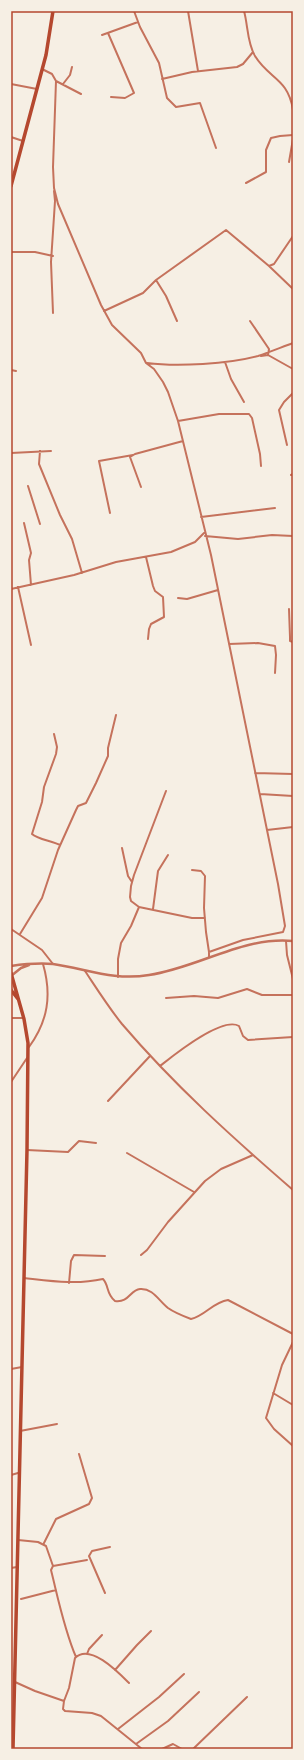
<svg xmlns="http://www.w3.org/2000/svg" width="304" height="1760" viewBox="0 0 304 1760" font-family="Jost,sans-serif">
  <rect width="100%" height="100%" fill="#f6efe4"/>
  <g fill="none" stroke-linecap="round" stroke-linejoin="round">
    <path stroke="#c5725c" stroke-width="2" d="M134,11L140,27L159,63L167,98L176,107L200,103L216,148
      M188,11L198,71
      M244,11C248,25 247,43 255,56C269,79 288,78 293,110
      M108,33L134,93L125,98L111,97
      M102,35L138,22
      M42,69L52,74L56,81L53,167L54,188L58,204L101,305L112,325L141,353L146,363L154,369L163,382L168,392L178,421L211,555L278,884L285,926L283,932L243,940L209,952V957
      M162,79L192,72L237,67L243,64L253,52
      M56,81L81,94
      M11,84L37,89
      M63,84L70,75L72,67
      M11,137L23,141
      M289,162L293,139
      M246,183L266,172V150L271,138L280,136L293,135
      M11,252H35L53,256
      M269,266L293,289
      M156,280L166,296L177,321
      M104,311L143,293L156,280L226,230L269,266L274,264L293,236
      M53,313L51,262L55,201L54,191
      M250,321L269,349L268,355
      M261,356L268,355L293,369
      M225,362L231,379L244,402
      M147,363C177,367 229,364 258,356C270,352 282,347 293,343
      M11,370L16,371
      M178,421L219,414H249L252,418L260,454L261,466
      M287,445L279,410L284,402L293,393
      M40,451L39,464L60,515L72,539L82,573
      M11,453L51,451
      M291,475L293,474
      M28,486L40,524
      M141,487L130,457L135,454L183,441
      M110,513L99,461L133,455
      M201,517L275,508
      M24,523L31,553L29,560L31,585
      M205,536L238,539L272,535L293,536
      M146,557L153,586L155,591L163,597L164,617L151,624L149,629L148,639
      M18,587L31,645
      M11,589L74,575L116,562L171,552L195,542L204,533
      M178,598L187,599L218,590
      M289,609L290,637V641L293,642
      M229,644L258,643L275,646L276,655L275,673
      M54,734L57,747L56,754L44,787L42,802L32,834C37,839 52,841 60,845
      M255,773L293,774
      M166,791L134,875L131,886L130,897L131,901L139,907L192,918H205
      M260,794L293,796
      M267,830L293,827
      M122,848L128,876L132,882
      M192,870L201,871L205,876L204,908L206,932L209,952
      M153,909L158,871L168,855
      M11,929L42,950L53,964
      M20,934L42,898L58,850L76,810L78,806L86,803L96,783L108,756V748L116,715
      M286,941L287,955L293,979
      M85,971C97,989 109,1008 122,1024C174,1085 233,1138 293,1190
      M118,977V959L121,943L131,926L139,907
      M166,998L194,996L218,998L247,989L262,995H293
      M11,1018H24
      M29,1047C48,1021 52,995 43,964
      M160,1066C174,1055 222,1016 239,1026L243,1036L248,1040L293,1037
      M11,1082L27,1058
      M108,1101L150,1056
      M27,1150L68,1152L79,1141L96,1143
      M127,1153L194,1192
      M141,1255L147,1250L168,1222L205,1181L221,1169L253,1155
      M24,1278C51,1281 76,1285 103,1279C109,1285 106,1294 115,1301C129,1303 130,1290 140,1289C153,1288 159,1301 168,1308C175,1313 183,1316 191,1319C205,1316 213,1302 228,1300L293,1334
      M69,1283L71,1261L74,1255L105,1256
      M293,1342L282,1365L266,1418L274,1429L293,1446
      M11,1369L22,1367
      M273,1393L293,1405
      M20,1431L57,1424
      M11,1475L18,1473
      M18,1540L38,1542L46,1546L53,1566L51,1570C58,1598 64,1629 76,1657
      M44,1543L56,1519L89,1504L92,1498L79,1454
      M53,1566L87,1560
      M11,1568L17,1567
      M105,1593L89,1556L92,1551L110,1547
      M21,1599L56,1590
      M87,1654L89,1649L102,1635
      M115,1670L137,1645L151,1631
      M15,1682L35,1691L64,1701
      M129,1683C118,1672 90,1643 75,1658L69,1688L64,1701L63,1709L65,1711L92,1713L101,1716L142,1749
      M118,1729L159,1697L184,1674
      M136,1744L168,1721L199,1692
      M162,1749L173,1744L182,1749
      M193,1749L247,1697"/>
    <path stroke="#c5725c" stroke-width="2.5" d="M11,966C25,964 40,963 53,964C87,969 114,981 149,975C198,968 243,936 293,941
      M11,976L21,968L29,965"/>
    <path stroke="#b5482f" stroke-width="3.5" d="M11,186L46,55L53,11
      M11,973L24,1019L28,1043L27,1150L13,1749
      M11,990L18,999"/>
  </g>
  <rect width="304" height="1760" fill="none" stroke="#f6efe4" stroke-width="24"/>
  <rect x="12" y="12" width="280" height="1736" fill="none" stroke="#b5482f" stroke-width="1.5"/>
</svg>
